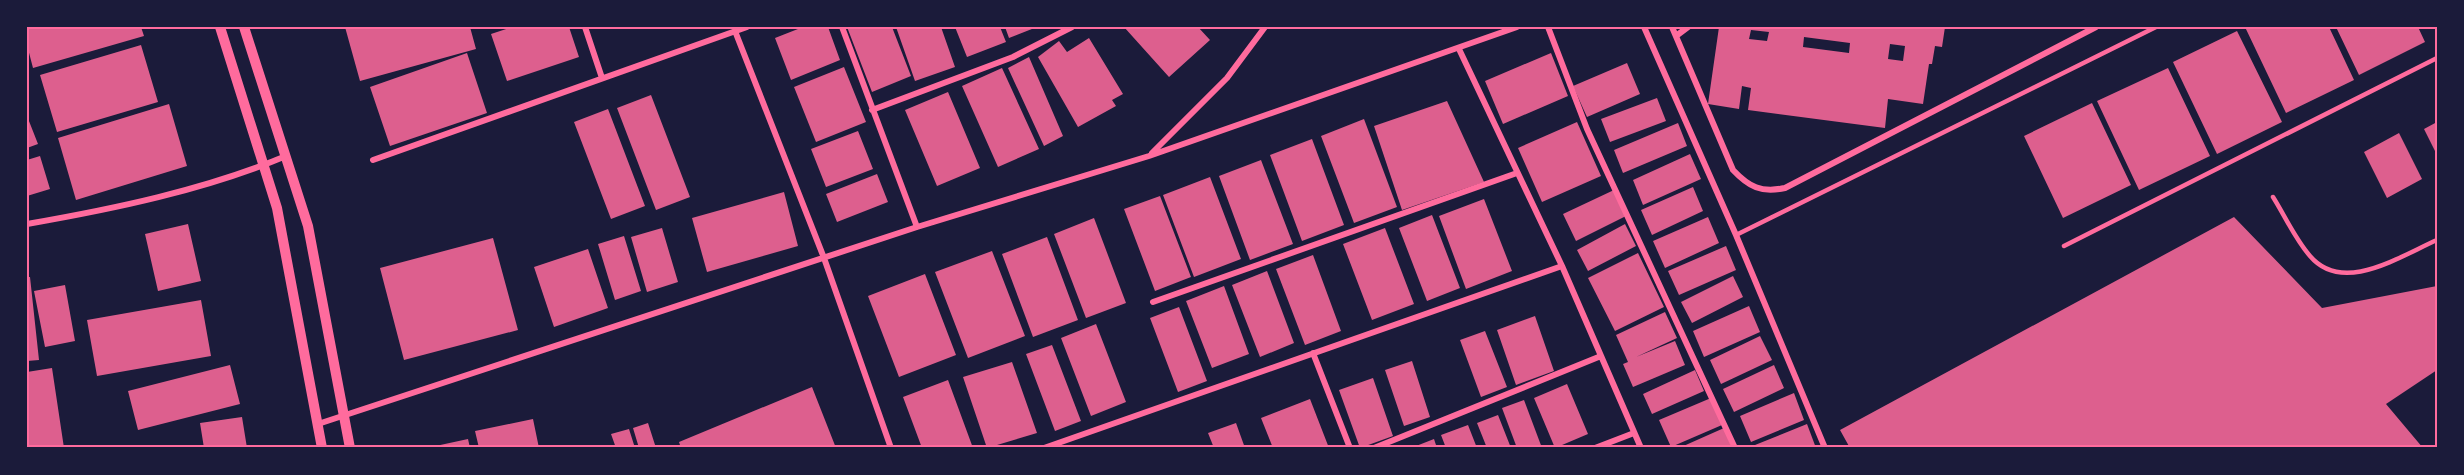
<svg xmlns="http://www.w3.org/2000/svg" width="2464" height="475" viewBox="0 0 2464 475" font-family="Georgia,serif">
  <rect width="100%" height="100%" fill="#1b1b3a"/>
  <path fill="#dd5f8e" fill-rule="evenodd" d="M27,27H141L144,36L33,68L27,45Z
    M345,27H470L476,49L360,81Z
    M512,27H569L579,57L507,81L491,34Z
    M803,27H828L840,60L791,80L775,38Z
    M847,27H892L911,76L872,92Z
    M896,27H941L955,67L915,81Z
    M955,27H1000L1006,42L967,57Z
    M1005,27H1037L1009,38Z
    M1124,27H1198L1210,40L1169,77Z
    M1719,27L1726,28L1945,27L1942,47L1935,46L1932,64H1929L1923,104L1888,99L1885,128L1748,110L1751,88L1742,86L1739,109L1708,104ZM1751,30L1769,32L1767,41L1749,39ZM1804,37L1850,43L1849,53L1803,47ZM1890,44L1905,46L1903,61L1888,59Z
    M2245,27H2329L2354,80L2286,113Z
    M2336,27H2418L2425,42L2359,75Z
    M2237,31L2282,122L2217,154L2173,62Z
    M1089,38L1123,94L1112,100L1116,106L1078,127L1038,57L1059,41L1067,52Z
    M141,45L158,102L57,132L40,75Z
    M467,53L487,113L390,146L370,87Z
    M1551,53L1568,96L1503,124L1485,81Z
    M1029,57L1063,136L1044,146L1008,68Z
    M1627,63L1640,94L1587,117L1573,86Z
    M844,67L866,122L816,142L794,87Z
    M1002,68L1039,149L998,167L962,86Z
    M2168,68L2210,156L2139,190L2097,101Z
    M948,92L980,168L937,186L905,110Z
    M651,95L690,197L656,210L617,108Z
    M1657,98L1666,121L1610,142L1601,119Z
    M1447,101L1484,182L1402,210L1374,126Z
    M2092,103L2131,185L2063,218L2024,136Z
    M169,104L187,166L76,200L58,138Z
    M608,109L645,206L611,219L574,122Z
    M27,116L38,144L27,148Z
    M1364,119L1397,207L1354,223L1321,136Z
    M1577,122L1601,176L1542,202L1518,148Z
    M2437,122V155L2424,129Z
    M1678,123L1687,146L1623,173L1614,150Z
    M858,131L873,169L826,187L811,149Z
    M2399,133L2422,179L2387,198L2364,152Z
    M1312,139L1344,225L1302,241L1270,155Z
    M1690,154L1701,179L1643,205L1633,180Z
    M40,156L50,189L27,196V160Z
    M1261,160L1293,244L1250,260L1219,176Z
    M877,174L888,202L837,222L826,194Z
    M1210,177L1241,259L1194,277L1163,195Z
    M1693,187L1703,211L1652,235L1641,210Z
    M1614,190L1626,216L1576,241L1563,214Z
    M784,192L798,246L707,272L692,218Z
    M1160,196L1191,277L1155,291L1124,209Z
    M1484,199L1512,271L1466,289L1439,216Z
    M1432,215L1460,288L1427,301L1399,228Z
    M1708,217L1719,243L1665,268L1653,241Z
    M2234,217L2322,308L2437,286V370L2386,404L2423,448H1850L1840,430Z
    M1094,218L1126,303L1086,318L1054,234Z
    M188,224L201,281L158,291L145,234Z
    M1625,224L1636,246L1588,271L1577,250Z
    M662,228L678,282L647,292L631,237Z
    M1385,228L1414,304L1372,320L1343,244Z
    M624,236L641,291L615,300L598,244Z
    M1047,237L1078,320L1033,337L1002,254Z
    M493,238L518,330L404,360L380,268Z
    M1726,246L1736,270L1679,295L1668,271Z
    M588,249L608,308L554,327L534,267Z
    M992,251L1025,336L968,358L935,272Z
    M1638,253L1664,307L1615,331L1588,278Z
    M1313,255L1341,331L1305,345L1276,269Z
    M1267,271L1294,343L1260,357L1232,285Z
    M925,274L956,355L899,377L868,296Z
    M1733,276L1743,297L1692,323L1681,302Z
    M27,277H30L39,360L27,361Z
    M65,285L75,341L45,347L34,291Z
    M1224,286L1249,354L1212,368L1186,301Z
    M201,300L211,356L97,376L87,320Z
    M1749,306L1760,332L1704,357L1693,331Z
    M1179,307L1207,381L1178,392L1150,318Z
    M1665,312L1677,338L1636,357L1675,341L1685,365L1633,387L1623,364L1628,362L1616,335Z
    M1535,316L1554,371L1516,385L1497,330Z
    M1096,324L1126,402L1091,416L1061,338Z
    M1485,331L1507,387L1481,397L1460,340Z
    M1760,336L1772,360L1721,384L1710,360Z
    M1052,345L1081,421L1055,431L1026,354Z
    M1412,361L1430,417L1404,426L1385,370Z
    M1012,362L1037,433L987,448L963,377Z
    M230,365L240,404L138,430L128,391Z
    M1774,365L1784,388L1734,412L1723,389Z
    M52,368L64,448H27V372Z
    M1695,370L1704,391L1652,414L1643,394Z
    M1373,378L1393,436L1360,448L1339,390Z
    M948,380L973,448H922L903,397Z
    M1567,384L1588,434L1555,448L1534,398Z
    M812,387L836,448H681L679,442Z
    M1794,393L1804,420L1751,442L1740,416Z
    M1711,398L1722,425L1671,447L1659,420Z
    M1310,399L1329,448H1273L1261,418Z
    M1524,400L1542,448H1517L1502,408Z
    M1498,415L1511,448H1487L1477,423Z
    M242,417L247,448H204L200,423Z
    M533,419L539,448H479L475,431Z
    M648,423L656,448H639L633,428Z
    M1236,423L1245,448H1214L1208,433Z
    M1807,424L1816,448H1756L1755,445Z
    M1468,425L1477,448H1446L1441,435Z
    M1724,428L1732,448H1679Z
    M629,429L635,448H616L611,434Z
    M468,439L470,448H431V447Z
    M1434,439L1437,448H1411Z"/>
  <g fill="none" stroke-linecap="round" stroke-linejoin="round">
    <path stroke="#ff6b9d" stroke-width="4.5" d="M2273,197C2285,216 2295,239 2310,256C2343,295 2400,256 2437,240
      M1736,235L2156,27
      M2064,246L2437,58"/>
    <path stroke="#ff6b9d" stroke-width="6" d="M585,27L602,78
      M842,27L917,227
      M1548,27L1587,129L1735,448
      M1644,27L1736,235L1825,448
      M1672,27L1733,170C1749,187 1761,193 1785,188L2096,27
      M735,31L824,258L891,448
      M1676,36L1688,27
      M1459,49L1562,266L1641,448
      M872,110L1013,57L1072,27
      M1152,153L1227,78L1265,27
      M373,160L747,27
      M27,224C113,209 205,190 286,156
      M1153,302L1517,173
      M1313,353L1350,448
      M318,424L917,227L1149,156L1517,27
      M1044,448L1562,266
      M1374,448L1601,356
      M1595,448L1634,433"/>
    <path stroke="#ff6b9d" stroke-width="10" d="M220,27L277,208L322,448
      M244,27L308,226L350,448"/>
  </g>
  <rect width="2464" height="475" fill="none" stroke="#1b1b3a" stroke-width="57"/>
  <rect x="28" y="28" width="2408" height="418" fill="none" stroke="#ff6b9d" stroke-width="2"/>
</svg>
